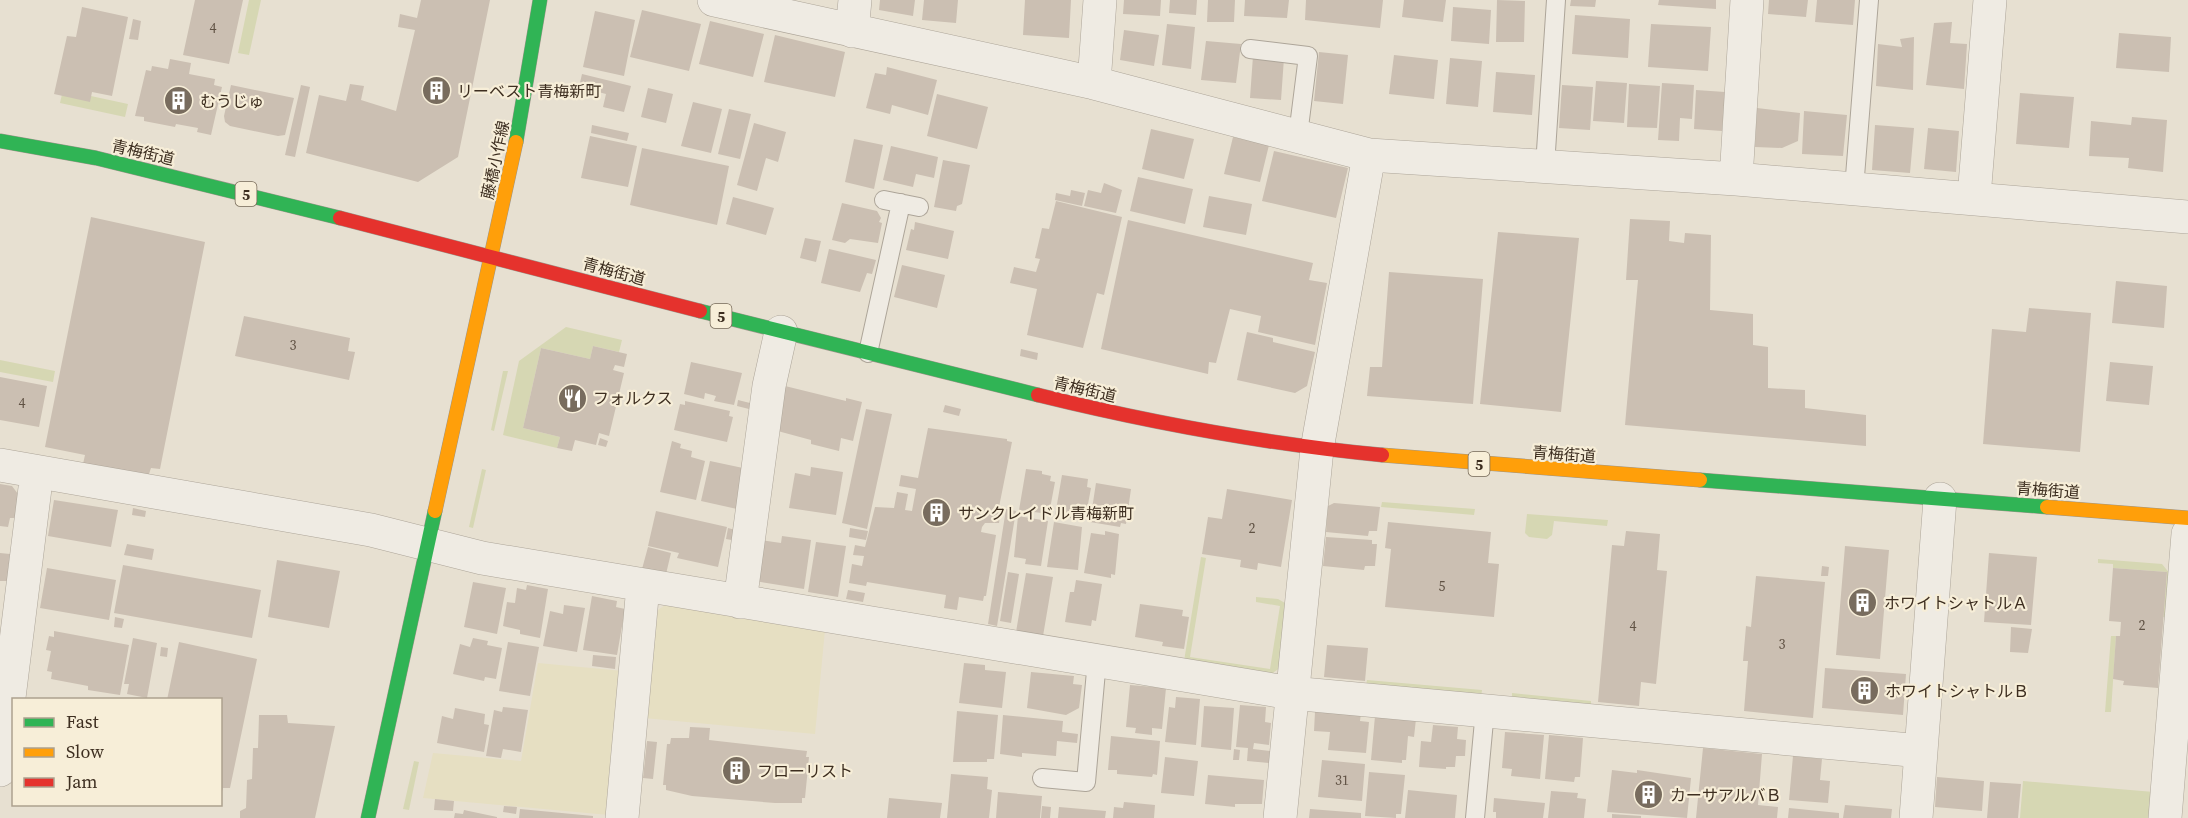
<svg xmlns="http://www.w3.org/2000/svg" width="2188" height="818" viewBox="0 0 2188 818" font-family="'Source Serif 4','Noto Sans JP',serif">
  <rect width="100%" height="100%" fill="#e7e0d1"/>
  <path fill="#e6dfc2" d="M667,604L825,630L815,734L644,718L653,613Z
    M538,663L623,671L609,815L423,798L433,753L521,761Z"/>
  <path fill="#d6d7b3" d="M249,0H261L249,55L238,53Z
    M63,90L128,104L125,117L60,103Z
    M566,327L622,340L619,352L593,346L590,359L541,348L523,428L560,437L557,448L503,435L519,361Z
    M0,360L55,371L53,382L0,372Z
    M503,371H508L494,431L491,430Z
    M482,469L486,470L473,528L469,527Z
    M1382,502L1475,509L1474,515L1381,507Z
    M1527,514L1608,520L1607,526L1554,521L1552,535L1547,539L1529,537L1525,533Z
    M1201,557L1206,558L1190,657L1270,669L1280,606L1256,602V597L1278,599L1285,603L1281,667L1270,675L1184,661Z
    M2098,559L2162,564L2171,575L2167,617H2163L2167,572L2113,568V564L2098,563Z
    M2111,636H2116L2111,712H2105Z
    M1367,680L1482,690L1481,697L1366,686Z
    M1512,693L1591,701V707L1512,700Z
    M414,761L419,762L409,810L403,809Z
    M2023,781L2154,792L2151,818H2020Z"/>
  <path fill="#cbbfb2" d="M195,0H243L229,64L183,55Z
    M421,0H490L458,157L418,182L306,153L319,95L346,101L350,84L364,86L361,100L396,111L415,30L398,27L400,14L417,18Z
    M880,0H915L913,16L879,10Z
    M924,0H958L956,23L922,20Z
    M1025,0H1071L1069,38L1023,35Z
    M1124,0H1161L1160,16L1123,14Z
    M1170,0H1197L1196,15L1169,13Z
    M1208,0H1235L1234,22H1207Z
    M1245,0H1289L1287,18L1244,16Z
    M1306,0H1383L1380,28L1305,20Z
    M1404,0H1446L1443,22L1402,17Z
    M1497,0L1525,1L1524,42H1496Z
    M1571,0H1596L1595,7L1570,6Z
    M1659,0H1716V9L1658,5Z
    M1769,0H1808L1806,17L1768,14Z
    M1817,0H1855L1853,25L1815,22Z
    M82,7L128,17L112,96L92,92L90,102L54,94L67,36L76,37Z
    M1453,7L1491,10L1489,44L1451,41Z
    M642,10L701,24L689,71L630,57Z
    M595,11L635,20L624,76L583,67Z
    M1575,15L1630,19L1628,58L1572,54Z
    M133,19L141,21L138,40L129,39Z
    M710,21L764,34L753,77L699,64Z
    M1952,22L1950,43L1967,44L1964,89L1926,85L1934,23Z
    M1167,24L1195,27L1191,69L1162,65Z
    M1651,24L1711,27L1708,71L1648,67Z
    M1124,30L1159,35L1154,66L1120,60Z
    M2119,33L2171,37L2169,72L2116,68Z
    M775,35L845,52L835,97L764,82Z
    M1914,37L1913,90L1876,86L1878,44L1902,47L1900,39Z
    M1206,41L1241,44L1236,83L1201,80Z
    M1319,52L1348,55L1343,104L1314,101Z
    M1394,55L1438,60L1434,99L1389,94Z
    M1253,56L1284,58L1281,100L1250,98Z
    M1450,58L1482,61L1478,107L1446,104Z
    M170,59L191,63L189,74L215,79L214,85L222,87L211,135L197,132L198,128L176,124L175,127L144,121V117L135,116L146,70L151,71L152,66L168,69Z
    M887,67L937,80L928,115L892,105L890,114L866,108L875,73L886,75Z
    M1496,72L1535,75L1532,115L1493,112Z
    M582,74L631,86L624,112L603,107L606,94L579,87Z
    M1596,81L1627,83L1624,123L1593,121Z
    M1662,83L1694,85L1692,119L1680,118L1679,141L1658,140Z
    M1629,84L1660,86L1657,128L1627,127Z
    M231,85L294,98L285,135L278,136L230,126L225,122L224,116Z
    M301,85L310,87L295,157L285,155Z
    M1562,85L1593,87L1590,130L1559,128Z
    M648,88L673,94L666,123L641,117Z
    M1696,90L1725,92L1722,131L1694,129Z
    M2020,93L2074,97L2069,148L2016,144Z
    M937,94L988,107L977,149L927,136Z
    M693,102L722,109L711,153L681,146Z
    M1757,108L1800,113L1798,141L1782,148L1755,147Z
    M729,109L751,114L740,159L718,154Z
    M1804,111L1847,115L1843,156L1802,154Z
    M2132,117L2167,120L2163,172L2128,168L2129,158L2089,156L2091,121L2131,125Z
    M754,123L786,132L778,162L766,158L757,191L737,185Z
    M592,125L629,133L627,141L591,133Z
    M1875,125L1914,128L1910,173L1872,170Z
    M1928,128L1959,131L1956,172L1924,169Z
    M1151,129L1194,139L1184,179L1142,169Z
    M590,136L637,146L628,187L581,178Z
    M1233,137L1269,145L1260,182L1224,174Z
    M854,139L883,145L874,189L845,182Z
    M891,146L938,157L934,178L916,174L913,187L883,180Z
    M642,148L729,166L717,225L630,205Z
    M1274,151L1348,168L1336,218L1262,201Z
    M943,160L970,165L962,204L957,206L956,211L934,207Z
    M1138,177L1193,189L1185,224L1130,211Z
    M1104,183L1122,190L1116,213L1084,206L1088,190L1101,193Z
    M1071,190L1085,193L1082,206L1055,200L1056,193L1070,196Z
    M1209,196L1252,204L1246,235L1203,227Z
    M733,197L774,208L766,235L726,224Z
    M1056,201L1122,217L1104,295L1097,293L1083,348L1027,335L1037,289L1010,283L1014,267L1036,272L1040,259L1035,258L1042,228L1049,229Z
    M842,203L877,211L881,218L879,222L882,223L878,243L850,239L845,243L832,240Z
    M91,217L205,242L160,469L151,468L148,477L83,464L85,455L45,447Z
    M1630,219L1670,221L1669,241L1684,243L1685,233L1711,235L1710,310L1753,314V345L1768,347V388L1805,390V408L1866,415V446L1625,425L1638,280H1626Z
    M1128,220L1313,263L1309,280L1327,283L1315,345L1258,332L1261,316L1230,309L1216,363L1209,362L1208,374L1101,349Z
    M915,222L954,231L948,259L906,250L911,229L914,230Z
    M1498,232L1579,238L1561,412L1480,404Z
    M805,238L821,241L816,262L800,258Z
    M829,249L876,260L872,274L867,273L860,292L821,283Z
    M902,265L945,275L937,308L894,297Z
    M1389,272L1483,279L1473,404L1367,396L1370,367H1382Z
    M2116,281L2167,286L2164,328L2112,323Z
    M2029,308L2091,313L2080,452L1983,444L1992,329L2026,332Z
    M244,316L350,338L348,351L355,352L349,380L235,356Z
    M1247,332L1273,338V342L1315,352L1307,386L1295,393L1237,380Z
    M593,346L627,354L624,367L615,365L613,370L624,373L609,436L599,433L596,445L575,440L572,451L557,448L560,437L523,428L541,348L590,359Z
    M1021,349L1038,353L1037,360L1020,356Z
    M691,362L742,373L734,405L714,401L716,396L705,393L704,399L684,394Z
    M2110,362L2153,366L2149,405L2106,401Z
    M0,377L47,386L39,427L0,420Z
    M785,386L846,401V398L862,402L853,441L841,438L839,451L811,444V440L774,430Z
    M738,400L750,403L749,409L737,406Z
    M685,401L730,411L729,416L733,417L727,442L674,430L680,404L685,405Z
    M945,405L961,409L959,416L943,412Z
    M866,409L892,414L867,529L842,523Z
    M928,428L1007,439V441L1012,442L999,507H1001L999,523H985L982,527L981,532L996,535L986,596H984L983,601L959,597L957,610L944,608L946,595L867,582L866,586L849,583L852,564L862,566L864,556L853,555L855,545L865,547L875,507L894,508L897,492L908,494L905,510L912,511L916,489L899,486L901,475L918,478Z
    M600,438L608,441L606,447L598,445Z
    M672,441L681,444L680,448L692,451L691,457L705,461L696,500L660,492Z
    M710,461L743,468L737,509L701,501Z
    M811,467L843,472L836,515L789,508L795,473L810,476Z
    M1026,469L1042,471V474L1051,476L1050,481L1055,482L1049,514L1019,510Z
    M1062,475L1088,479L1087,487L1091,488L1085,520L1055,516Z
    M1096,483L1131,489L1126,524L1121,523L1120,527L1090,522Z
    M0,484L12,486L18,494L15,518H10L8,527L0,526Z
    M1227,489L1292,500L1281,567L1258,563L1257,570L1240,567L1241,560L1202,554L1208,517L1222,519Z
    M54,500L118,510L111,547L48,536Z
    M1334,503L1380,507L1377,531H1369L1368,536L1326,532L1328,506Z
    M133,508L146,511L145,517L132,515Z
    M1006,509L1016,511L997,626L988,624Z
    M656,511L727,527L718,567L677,558L679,553L648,546Z
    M1018,516L1048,521L1041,566L1025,564L1026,559L1014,557Z
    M1054,522L1082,527L1078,570L1047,567Z
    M1388,522L1491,532L1488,563L1499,564L1494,617L1385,607L1391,549L1385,548Z
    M728,528L739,531L737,541L726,539Z
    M850,528L868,531L866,540L849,537Z
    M1105,531L1119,534L1115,575L1111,574V578L1084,573L1091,533L1105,535Z
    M1626,531L1660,534L1657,570L1667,571L1656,684L1641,682L1639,706L1598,702L1612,545L1624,546Z
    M782,536L811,540L804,589L754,581L761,540L781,543Z
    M1326,537L1372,540V544H1377L1375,566H1365L1364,570L1323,566Z
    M816,542L846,546L838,597L808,592Z
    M127,544L154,549L152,560L124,555Z
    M1845,546L1889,550L1880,659L1836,655Z
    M648,547L671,553L666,574L642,569Z
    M0,553L10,554L7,581H0Z
    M1989,553L2037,557L2031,625L1984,622Z
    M277,560L340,571L329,628L268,617Z
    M123,565L261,590L252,638L114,613Z
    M1822,566L1829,567L1828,576H1821Z
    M47,568L116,580L109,620L40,608Z
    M2113,568L2167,572L2158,688L2123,685L2124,681L2113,679L2116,636H2120L2121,622L2109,621Z
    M1008,572L1019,574L1011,623L1000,621Z
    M1026,573L1053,577L1043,636L1016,632Z
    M1756,576L1825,582L1813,718L1744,711L1748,661H1743L1746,626L1751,627Z
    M1076,580L1102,584L1096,621L1092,620L1091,626L1065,622L1070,592H1074Z
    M473,582L506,588L497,634L464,627Z
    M527,585L548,589L540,638L520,634V630L503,626L507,602L515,603L517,588L526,590Z
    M848,590L865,593L863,602L846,599Z
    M592,596L617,601L616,607L625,609L617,655L583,650Z
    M1140,604L1183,610L1182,616L1189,617L1184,649L1162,646L1163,642L1135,637Z
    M564,605L585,608L577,652L543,646L550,611L563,614Z
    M115,617L124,619L122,628L114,627Z
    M2011,627L2032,629L2028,653L2010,652Z
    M54,631L129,645L120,695L88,690V686L51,679L52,672L47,671L51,651L46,650L49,636L54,637Z
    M133,638L157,643L147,698L127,694L129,684H124Z
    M473,638L488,641L487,645L502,648L496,679L485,677L484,681L453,674L460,644L470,647Z
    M179,642L257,659L230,788H223L221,795L220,700H167Z
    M508,642L539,647L530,696L499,691Z
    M1327,645L1368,648L1365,681L1324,677Z
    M161,647L168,648L167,657L160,656Z
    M593,655L616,657L615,669L592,666Z
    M964,663L985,665V670L1006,672L1002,708L959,703Z
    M1825,668L1906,674L1903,715L1822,708Z
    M1031,672L1074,676L1073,684L1082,685L1079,708L1066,715L1027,708Z
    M1130,685L1166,688L1162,729L1152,728V735L1135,733L1136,728L1126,727Z
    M1176,697L1200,699L1196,745L1165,742L1169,707L1175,708Z
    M1240,705L1266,707L1265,722L1271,723L1269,745L1254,743L1253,749L1270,751L1269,763L1247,761L1248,748L1236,747Z
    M1204,706L1234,708L1231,750L1201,747Z
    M503,707L528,710L521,752L503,749L501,758L486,756L494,710L502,712Z
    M455,708L485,714L484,724L489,725L484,752L437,743L442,716L453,719Z
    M957,711L998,715L994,759H987V762H953Z
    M1315,712L1361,713L1360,721L1369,722L1366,753L1328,750L1330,732L1314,731Z
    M259,715H287L288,723L335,726L315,818H240V811L246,808L247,780L252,779L253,748H258Z
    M1003,715L1063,721L1062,732L1078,734L1077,743L1057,741L1056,756L1022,753V757L1000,754Z
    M1375,716L1416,719L1414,737L1408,736L1406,760H1402V763L1371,760Z
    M1433,725L1458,727L1457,739L1466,740L1465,756H1456L1455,767H1446V769L1419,767L1421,741L1431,742Z
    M690,727L710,728L709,740L807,751L806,757H809L805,798H802V803H775L692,796L666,790V785H663L667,744H670L671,738H689Z
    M1505,732L1544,735L1540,779L1511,776L1512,769L1502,768Z
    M1549,735L1583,738L1580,777H1575L1574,782L1545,779Z
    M1111,736L1160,741L1157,775L1153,774L1152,777L1117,774V770H1108Z
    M647,741L657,742L653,779L643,778Z
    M1703,748L1762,754L1758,805L1778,807L1777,818H1696Z
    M1234,749L1240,750L1239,760H1233Z
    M1793,756L1822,759L1820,780L1830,781L1828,803L1789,800Z
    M1165,757L1198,761L1194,796L1161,793Z
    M1322,760L1365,764L1362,801L1318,797Z
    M1612,770L1637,773V770L1691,778L1687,818L1607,812Z
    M1369,772L1405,775L1401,814H1396V818L1365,816Z
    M951,774L988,777L987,789L992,790L989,818H947Z
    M1208,775L1264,780L1262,804H1235V807L1205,804Z
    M1937,777L1984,781L1982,811L1935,807Z
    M1990,782L2021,784L2018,818H1987Z
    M1408,790L1457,795L1455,818H1405Z
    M1551,791L1578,793L1577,798L1586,799L1584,818H1548Z
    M998,792L1042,796L1040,818H996Z
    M889,798L942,803L940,818H887Z
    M1494,798L1545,803L1543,818H1496V812H1493Z
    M435,799L454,801L453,811L434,810Z
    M1124,802L1155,805L1154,818H1113L1114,807L1123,808Z
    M1845,805L1892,809L1891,818H1843Z
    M504,806L517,807L516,814L503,812Z
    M1042,806L1051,807L1050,818H1041Z
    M1059,807L1106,811L1105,818H1058Z
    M1789,808L1839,813V818H1788Z
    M520,809L593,816V818H519Z
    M1310,809L1361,813V818H1309Z
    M464,810L497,817V818H454L455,813L463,814Z
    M1612,814L1641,816V818H1612Z"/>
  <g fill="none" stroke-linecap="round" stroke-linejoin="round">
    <defs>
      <path id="lane" d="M1250,49L1308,56L1298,135
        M1545,166L1556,0
        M1854,189L1869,0
        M884,200L919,207
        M868,353L901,203
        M1042,778L1086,782L1097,660
        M1475,818L1485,710"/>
      <path id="street" d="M714,0L1094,83L1369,155L1736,179L2188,217
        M852,31L855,0
        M1094,83L1100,0
        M1736,179L1747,0
        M1974,197L1990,0
        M0,465L371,530L482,558L1291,693L1921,751
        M740,602L769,386L781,332
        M0,770L37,472
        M622,818L643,586
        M1280,818L1317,449L1369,155
        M1916,818L1940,499
        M2165,818L2188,534"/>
      <path id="fast" d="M0,141L96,158L340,218
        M516,142L540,0
        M700,311L1038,395
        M1700,480L2047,507
        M368,818L435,511"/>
      <path id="slow" d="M1382,455L1700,480
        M2047,507L2188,518
        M435,511L516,142"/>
      <path id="jam" d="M340,218L700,311
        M1038,395C1152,423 1266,444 1382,455"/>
    </defs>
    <use href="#lane" stroke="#ada599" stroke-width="20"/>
    <use href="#street" stroke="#ada599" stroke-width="34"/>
    <use href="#fast" stroke="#9c958a" stroke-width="15"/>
    <use href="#slow" stroke="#9c958a" stroke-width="15"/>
    <use href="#jam" stroke="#9c958a" stroke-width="15"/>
    <use href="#lane" stroke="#efebe3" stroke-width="18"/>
    <use href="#street" stroke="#efebe3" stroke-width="33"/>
    <use href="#fast" stroke="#30b455" stroke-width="14"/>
    <use href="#slow" stroke="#ff9f0a" stroke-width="14"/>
    <use href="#jam" stroke="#e5322d" stroke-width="14"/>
  </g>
  <defs>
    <symbol id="building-disc" viewBox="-11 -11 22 22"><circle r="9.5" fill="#786c5e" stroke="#f7eed8"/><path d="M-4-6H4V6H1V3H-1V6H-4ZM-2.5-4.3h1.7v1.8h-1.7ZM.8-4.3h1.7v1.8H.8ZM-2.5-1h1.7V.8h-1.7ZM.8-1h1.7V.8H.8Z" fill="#fff"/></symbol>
    <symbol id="restaurant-disc" viewBox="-11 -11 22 22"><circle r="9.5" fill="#786c5e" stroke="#f7eed8"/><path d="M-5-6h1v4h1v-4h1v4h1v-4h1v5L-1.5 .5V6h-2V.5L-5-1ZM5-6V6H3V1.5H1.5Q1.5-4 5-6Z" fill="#fff"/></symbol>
  </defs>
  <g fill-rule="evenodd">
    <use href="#building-disc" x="420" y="74" width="33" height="33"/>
    <use href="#building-disc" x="162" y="84" width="33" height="33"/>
    <use href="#restaurant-disc" x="556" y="382" width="33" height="33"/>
    <use href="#building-disc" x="920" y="496" width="33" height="33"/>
    <use href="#building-disc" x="1846" y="586" width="33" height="33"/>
    <use href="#building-disc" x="1848" y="674" width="33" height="33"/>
    <use href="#building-disc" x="720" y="754" width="33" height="33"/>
    <use href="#building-disc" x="1632" y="778" width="33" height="33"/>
  </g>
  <g text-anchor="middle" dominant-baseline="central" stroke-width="4.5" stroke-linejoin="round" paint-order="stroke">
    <g font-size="14" fill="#605244">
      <text x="213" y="28">4</text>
      <text x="293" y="345">3</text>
      <text x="22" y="403">4</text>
      <text x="1252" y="528">2</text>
      <text x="1442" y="586">5</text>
      <text x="2142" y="625">2</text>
      <text x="1633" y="626">4</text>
      <text x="1782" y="644">3</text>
      <text x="1342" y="780">31</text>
    </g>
    <g fill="#f7eed8" stroke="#756857" stroke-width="1.5">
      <rect x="235.5" y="182" width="21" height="24" rx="4.5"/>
      <rect x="710.5" y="304" width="21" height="24" rx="4.5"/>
      <rect x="1468.5" y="452" width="21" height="24" rx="4.5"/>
    </g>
    <g font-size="15" font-weight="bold" fill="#3d2e20">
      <text x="246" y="194">5</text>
      <text x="721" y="316">5</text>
      <text x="1479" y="464">5</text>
    </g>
    <g font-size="16" fill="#3d2e20" stroke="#f7eed8" text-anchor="start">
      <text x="457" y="91">リーベスト青梅新町</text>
      <text x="200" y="101">むうじゅ</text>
      <text x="593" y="398">フォルクス</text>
      <text x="958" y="513">サンクレイドル青梅新町</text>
      <text x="1884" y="603">ホワイトシャトルＡ</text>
      <text x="1885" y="691">ホワイトシャトルＢ</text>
      <text x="757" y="771">フローリスト</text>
      <text x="1670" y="795">カーサアルバＢ</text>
    </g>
    <g font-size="16" fill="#3d2e20" stroke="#f7eed8">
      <text transform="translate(143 152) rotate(13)">青梅街道</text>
      <text transform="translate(495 160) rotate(-78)">藤橋小作線</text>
      <text transform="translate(614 271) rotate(15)">青梅街道</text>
      <text transform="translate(1085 389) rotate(13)">青梅街道</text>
      <text transform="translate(1564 454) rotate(4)">青梅街道</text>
      <text transform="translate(2048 490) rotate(4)">青梅街道</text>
    </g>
  </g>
  <rect x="12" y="698" width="210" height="108" fill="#f7eed8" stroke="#ada18e" stroke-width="1.5"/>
  <rect x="24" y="718" width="30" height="9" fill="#30b455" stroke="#ada18e" stroke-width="1.5"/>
  <text x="66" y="728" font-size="18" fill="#3d2e20">Fast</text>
  <rect x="24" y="748" width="30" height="9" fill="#ff9f0a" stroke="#ada18e" stroke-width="1.5"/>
  <text x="66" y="758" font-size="18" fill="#3d2e20">Slow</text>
  <rect x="24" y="778" width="30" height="9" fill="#e5322d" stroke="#ada18e" stroke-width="1.5"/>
  <text x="66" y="788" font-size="18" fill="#3d2e20">Jam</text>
</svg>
